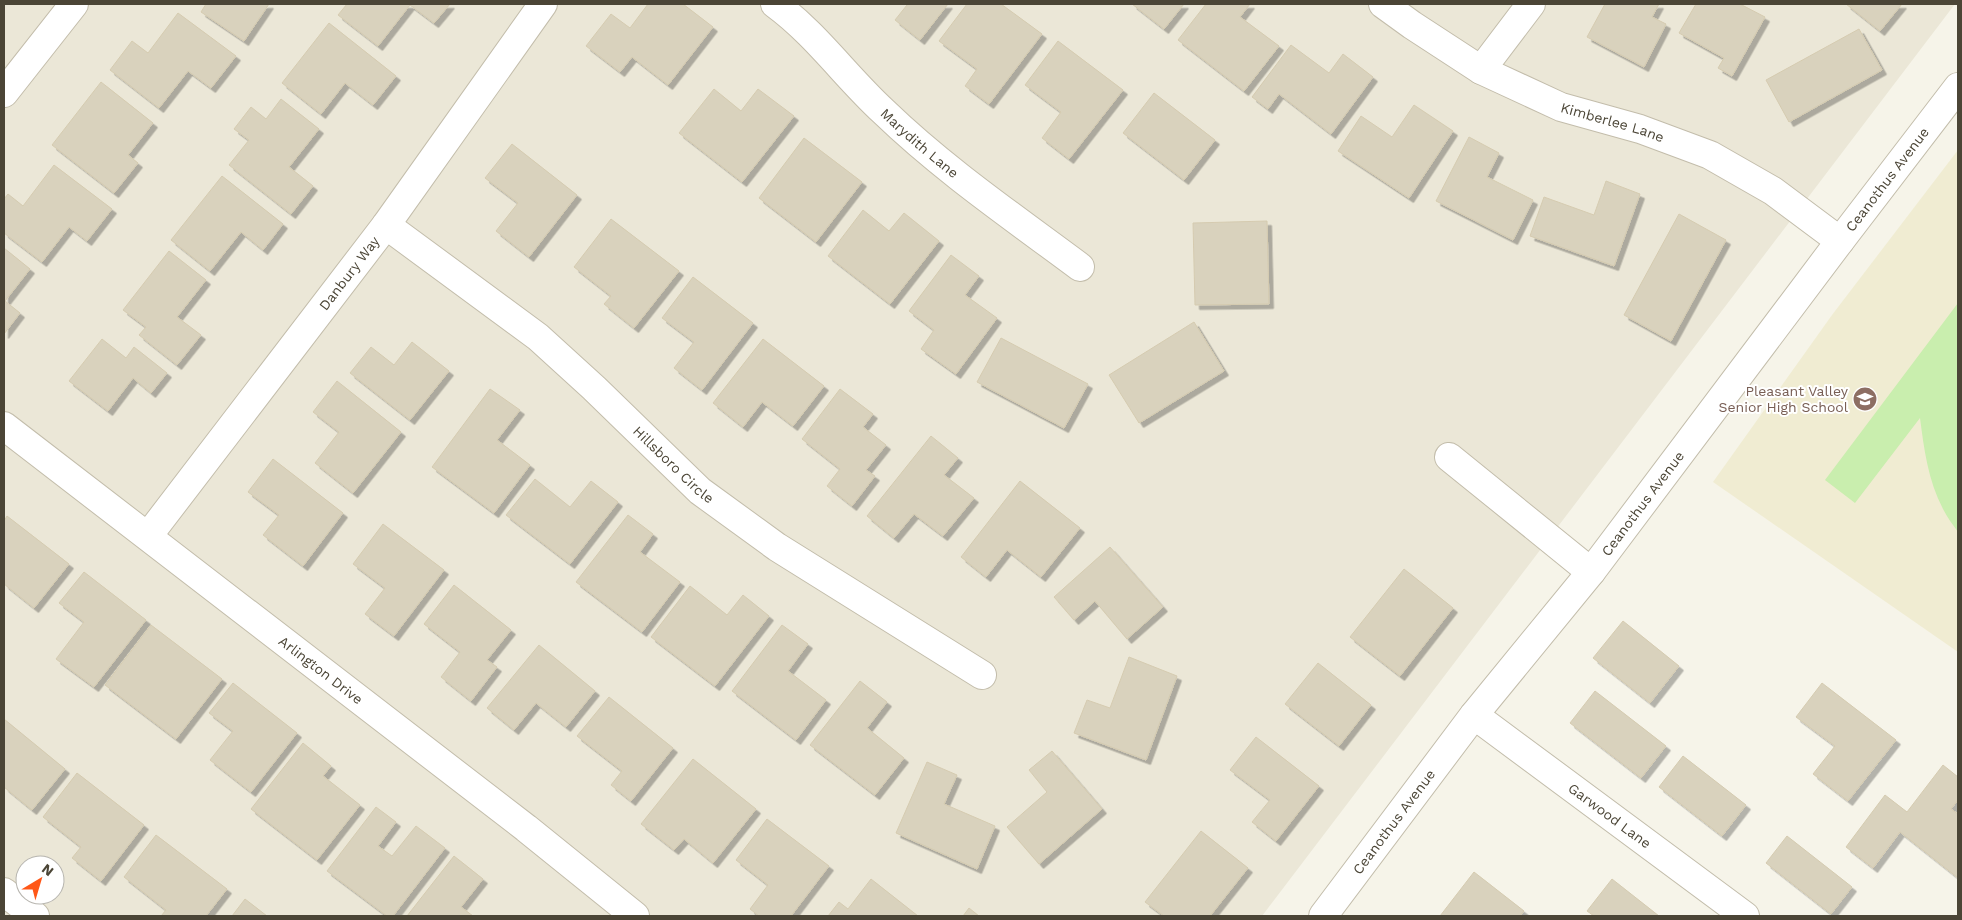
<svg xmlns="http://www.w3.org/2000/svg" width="1962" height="920" viewBox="0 0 1962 920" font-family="'Work Sans',sans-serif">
  <defs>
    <filter id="shadow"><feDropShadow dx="4.5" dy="4.5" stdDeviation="0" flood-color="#0004"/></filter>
  </defs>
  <rect width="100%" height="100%" fill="#f6f4e9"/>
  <path fill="#ebe7d7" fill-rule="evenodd" d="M4,4H1955L1262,916H4ZM25,865H55V895H25Z"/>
  <path fill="#f0ecd2" d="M1958,150V652L1713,482L1832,315Z"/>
  <path fill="#c9eeae" d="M1958,303V532C1953,525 1947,517 1943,509C1928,480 1924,449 1920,418L1855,503L1825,480Z"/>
  <path fill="#d9d2bd" stroke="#d5cbb0" filter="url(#shadow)" d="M206,4H269L244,41L201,12Z
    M347,4H450L434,23L410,5L378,46L338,15Z
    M648,4H683L713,27L668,85L632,57L620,72L586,46L611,14L630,28Z
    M906,4H948L920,40L895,20L907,5Z
    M967,4H1001L1042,34L989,104L965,86L977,69L939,41Z
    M1132,4H1184L1164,29Z
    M1206,4H1250L1240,17L1279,46L1244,91L1178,40Z
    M1605,4H1659L1652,17L1666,24L1644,67L1587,37Z
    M1696,4H1740L1765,17L1732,76L1718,68L1724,58L1679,33Z
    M1846,4H1902L1880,31Z
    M178,13L236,56L211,88L188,71L159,108L110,70L132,41L148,53Z
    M329,23L396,76L373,105L345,83L321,114L282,83Z
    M1859,29L1882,70L1789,122L1766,80Z
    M1058,41L1123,90L1069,159L1042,138L1061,112L1025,85Z
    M1291,45L1329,73L1343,54L1373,77L1331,134L1279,94L1268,109L1252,97Z
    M101,82L153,123L128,155L138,163L114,193L52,145Z
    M714,89L741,111L758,89L794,116L742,182L679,133Z
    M1154,93L1215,140L1184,180L1123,133Z
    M281,99L319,129L289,167L313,186L291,214L229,165L249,140L234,129L251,107L266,119Z
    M1414,105L1453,131L1409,198L1338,151L1361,116L1392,137Z
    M1469,137L1499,153L1487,177L1533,200L1513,240L1436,201Z
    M804,138L862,182L816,242L759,198Z
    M512,144L577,195L529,257L496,231L518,203L485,178Z
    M54,165L112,209L87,241L69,227L42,262L4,233V199L8,194L23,206Z
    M222,176L283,224L263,250L241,232L210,271L171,240Z
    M1606,181L1640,194L1614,266L1530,236L1544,197L1594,215Z
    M863,210L889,231L904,213L939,241L890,304L828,256Z
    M1679,214L1726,240L1671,341L1624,315Z
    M611,219L679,271L634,328L604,304L611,296L574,267Z
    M1267,221L1269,304L1195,305L1193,223Z
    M4,248L30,269L5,301L20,313L4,334Z
    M169,251L206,280L177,317L201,335L177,365L139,335L146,327L123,310Z
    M951,255L979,276L965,295L997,318L956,374L921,349L934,330L909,311Z
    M693,277L753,323L702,390L674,368L694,342L662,318Z
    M1194,322L1224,371L1139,423L1109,375Z
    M1001,338L1088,384L1064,428L977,382Z
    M102,339L126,358L134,347L167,373L151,393L133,378L108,411L69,381Z
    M763,339L824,386L793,426L762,402L743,427L713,403Z
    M412,342L449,371L410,420L350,373L371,347L394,365Z
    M337,381L401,432L353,493L315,463L339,432L313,412Z
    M490,389L520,410L497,440L530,465L494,513L432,467Z
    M840,389L873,414L863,427L886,445L866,470L875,476L852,506L827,486L840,469L802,439Z
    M931,436L958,458L944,475L974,498L943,536L914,514L894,538L867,516Z
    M273,459L343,513L303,566L263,535L279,515L248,492Z
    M535,479L570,507L591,481L618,502L570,564L506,515Z
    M1020,481L1080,528L1041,577L1007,550L986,577L961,557Z
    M628,515L653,534L640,552L680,582L642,632L576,582Z
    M7,516L69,564L34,608L4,584V521Z
    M383,524L444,570L394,636L365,614L385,588L353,564Z
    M1110,547L1163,607L1127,639L1095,601L1074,620L1054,597Z
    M1404,569L1453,608L1400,676L1350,637Z
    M84,572L146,620L94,687L56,659L84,622L59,603Z
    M454,585L511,630L487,660L497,667L471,701L441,677L460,652L424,624Z
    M690,586L727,615L743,595L769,616L715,686L651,637Z
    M1623,621L1679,666L1650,703L1593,658Z
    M151,625L222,679L176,739L105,685Z
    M782,625L808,644L788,671L826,700L796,740L732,691Z
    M539,645L595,691L566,727L536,703L514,730L487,708Z
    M1129,657L1177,676L1146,760L1074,733L1087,700L1110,708Z
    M1318,663L1371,705L1339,746L1285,704Z
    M860,681L887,702L867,728L904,758L875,795L810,745Z
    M233,683L297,733L251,792L210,760L233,731L209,713Z
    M1822,683L1896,740L1848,801L1813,774L1835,746L1796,717Z
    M1595,691L1666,746L1641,778L1570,723Z
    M609,697L673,748L631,801L611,785L622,771L577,736Z
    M4,719L65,769L32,810L4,787Z
    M1256,737L1319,786L1276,841L1252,822L1270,800L1230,770Z
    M303,743L331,766L323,776L360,805L317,860L251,809Z
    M1052,751L1102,809L1039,864L1007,827L1047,792L1029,770Z
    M1683,756L1746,805L1722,836L1659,787Z
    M693,759L756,809L713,863L684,839L674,850L641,824Z
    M927,762L957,775L944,804L995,826L977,869L896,833Z
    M1943,765L1958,777V800L1951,809L1958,814V878L1900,832L1873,868L1846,847L1885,795L1907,812Z
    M77,773L144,825L101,881L72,858L81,847L43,817Z
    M376,807L396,822L378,846L392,856L416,826L445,848L393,916H387L327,871Z
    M767,819L829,866L791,916H759L750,909L768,885L736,860Z
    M1201,831L1248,868L1210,916H1164L1145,902Z
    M156,835L227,889L206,916H161L166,910L124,877Z
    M1787,836L1852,887L1831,914L1766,863Z
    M454,856L483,879L461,907L473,916H407Z
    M1474,872L1524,911L1520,916H1440Z
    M871,879L918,916H828L839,902L848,909Z
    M1612,879L1659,916H1594L1587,911Z
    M245,899L267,916H232Z
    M969,908L979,916H963Z"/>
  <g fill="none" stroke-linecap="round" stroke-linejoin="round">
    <defs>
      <g id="minor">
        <path id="s1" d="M775,4C816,34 846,77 883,111C943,169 1013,217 1080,267"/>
        <path id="s2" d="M1383,4L1412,25L1481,70L1561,107L1640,129L1710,155L1773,191L1840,241"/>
        <path d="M1481,70L1531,4"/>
        <path d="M4,93L74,4"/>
        <path id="s3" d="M386,225L538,337L594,388L700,491L777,547L982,675"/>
        <path id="s4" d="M4,426L526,828L635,916"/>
        <path d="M1449,457L1591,572"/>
        <path id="s5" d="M148,536L386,225L543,4"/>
        <path id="s6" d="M1474,715L1745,916"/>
        <path d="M4,892L35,916"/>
        <path id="s7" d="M1323,916L1474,715L1591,572L1840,241L1958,87"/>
      </g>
    </defs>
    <use href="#minor" stroke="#c3bdab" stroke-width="30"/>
    <use href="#minor" stroke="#fff" stroke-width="28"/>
  </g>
  <defs>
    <symbol id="school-disc" viewBox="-11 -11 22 22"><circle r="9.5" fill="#8d6e63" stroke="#fff"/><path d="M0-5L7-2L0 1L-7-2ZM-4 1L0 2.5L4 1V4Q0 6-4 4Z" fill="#fff"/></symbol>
  </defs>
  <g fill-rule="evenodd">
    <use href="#school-disc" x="1851" y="385" width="28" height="28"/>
  </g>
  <g text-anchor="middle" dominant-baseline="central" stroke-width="4" stroke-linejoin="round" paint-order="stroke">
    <g font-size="14" fill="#4b4536" stroke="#fff">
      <text stroke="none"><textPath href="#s2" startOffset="260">Kimberlee Lane</textPath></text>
      <text stroke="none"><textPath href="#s1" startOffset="201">Marydith Lane</textPath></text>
      <text stroke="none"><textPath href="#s7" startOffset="928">Ceanothus Avenue</textPath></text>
      <text stroke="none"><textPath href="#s5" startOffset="331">Danbury Way</textPath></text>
      <text stroke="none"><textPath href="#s3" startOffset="375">Hillsboro Circle</textPath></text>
      <text stroke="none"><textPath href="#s7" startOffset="522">Ceanothus Avenue</textPath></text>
      <text stroke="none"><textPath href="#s4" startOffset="400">Arlington Drive</textPath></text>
      <text stroke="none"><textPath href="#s6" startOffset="169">Garwood Lane</textPath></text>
      <text stroke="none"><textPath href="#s7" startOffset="118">Ceanothus Avenue</textPath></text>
    </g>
    <g font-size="14" fill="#785e54" stroke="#fff" text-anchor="end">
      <text x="1848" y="391">Pleasant Valley<tspan x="1848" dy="16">Senior High School</tspan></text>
    </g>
  </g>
  <rect width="1962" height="920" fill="none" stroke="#4b4536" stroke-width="10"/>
  <g transform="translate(40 880) rotate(38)"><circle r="24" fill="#ffffff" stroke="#b7b5af"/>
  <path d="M0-4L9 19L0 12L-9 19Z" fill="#ff5717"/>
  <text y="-8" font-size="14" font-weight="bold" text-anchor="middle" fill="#4b4536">N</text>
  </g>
</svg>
